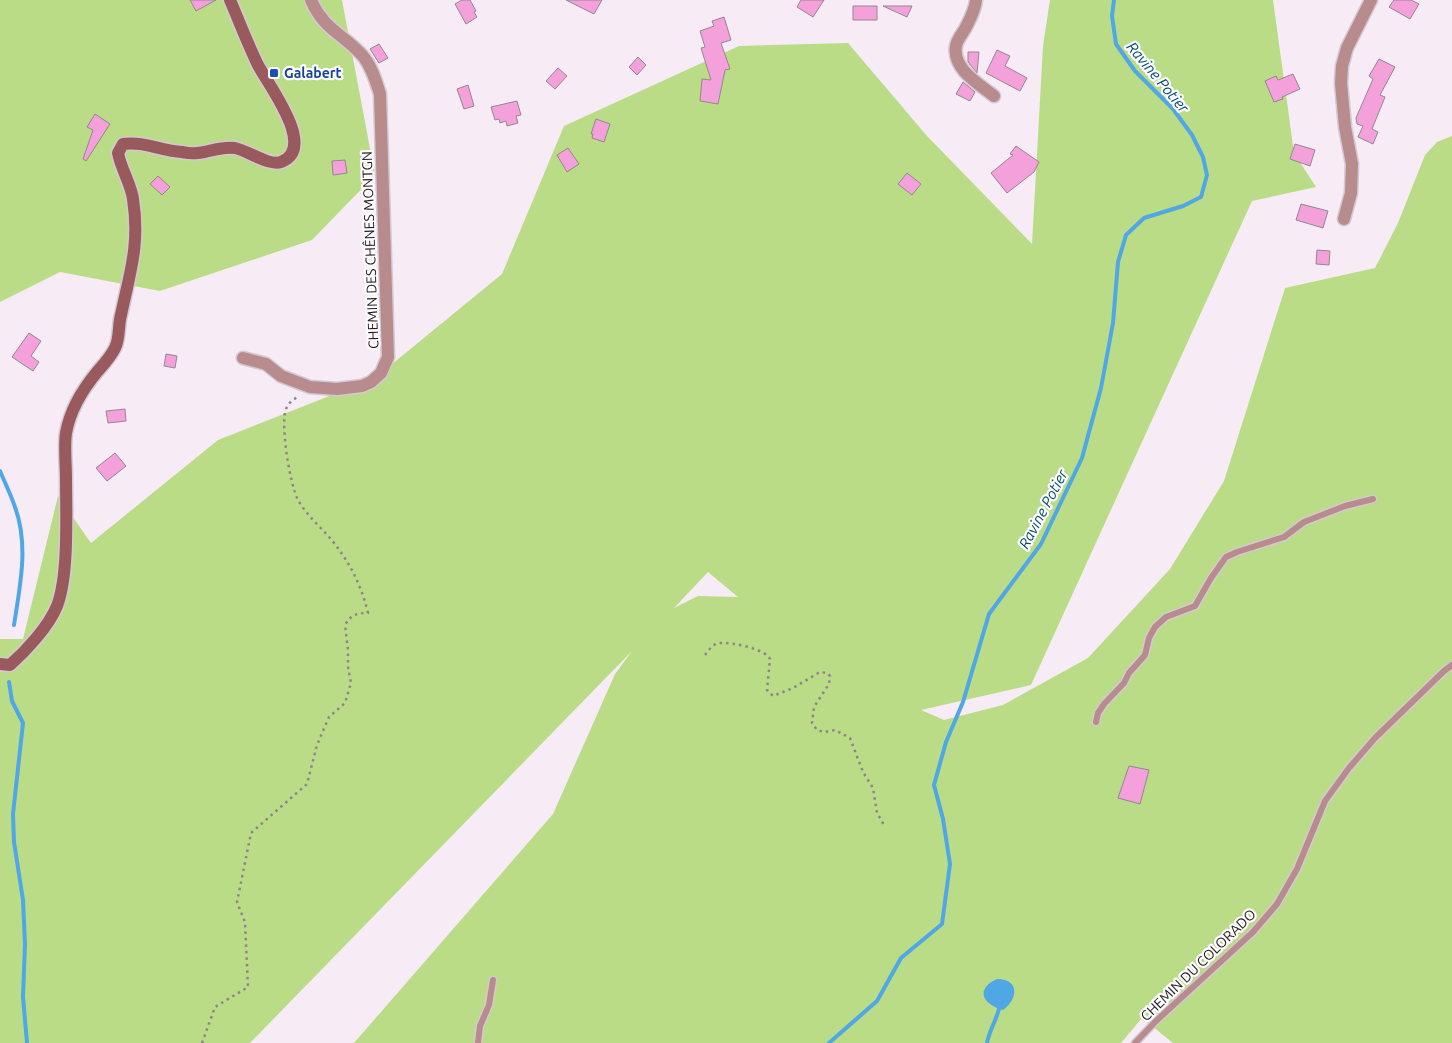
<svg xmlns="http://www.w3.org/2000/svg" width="1452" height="1043" viewBox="0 0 1452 1043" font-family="Ubuntu,sans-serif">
  <rect width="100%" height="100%" fill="#f7ebf6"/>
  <path fill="#badc86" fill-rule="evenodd" d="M0,0H342L375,175L312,240L160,291L60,272L0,302Z
    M1050,0H1273L1294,153L1316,187L1252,201L1031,685L921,710L944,720L1003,705L1088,658L1170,569L1224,481L1285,288L1375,268L1398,223L1425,155L1437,142L1452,136V1043H1173L1142,1018L1121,1043H354L553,814L615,674L632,651L250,1043H0V639H23L58,496L91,543L218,440L375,378L502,274L564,126L739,46L848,43L927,136L1032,244L1043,46ZM708,572L738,597L698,596L674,608Z"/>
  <path fill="#50a7e5" d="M997,979C1020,979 1018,999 1003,1010C982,1004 975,989 997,979Z"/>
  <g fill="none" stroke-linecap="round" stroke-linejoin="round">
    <path stroke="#50a7e5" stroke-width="4" d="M0,471C5,483 11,495 15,507C29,545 20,586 14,625
      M9,682L12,701L23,723L13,814L14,842L23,900L25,944L23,997L27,1043
      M829,1043L877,1001L901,958L942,924L950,864L943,819L934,785L946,742L963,702L989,614L1041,544L1082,458L1101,388L1113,323L1118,262L1126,235L1144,218L1183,206L1201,197L1207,175L1203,157L1192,135L1173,109L1135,71L1116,44L1112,16L1114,0
      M987,1043C989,1031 996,1021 999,1009"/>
  </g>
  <path fill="#f4a0db" stroke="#948790" d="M190,0H216L196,11Z
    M462,0H470L476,11L474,12L477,17L466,24L455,4Z
    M566,0H602L594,14Z
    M801,0H824L813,17L797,7Z
    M1394,0H1411L1419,4L1410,19L1389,7Z
    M853,6H877V20H853Z
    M883,6H912L907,17Z
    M724,17L731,40L721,43L730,69L725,70L718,104L700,101L702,79L711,80L701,48L705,47L700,31L714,26L712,21Z
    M379,44L388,58L379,63L370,49Z
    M997,50L1010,56L1005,66L1027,78L1020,91L986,73Z
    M968,52H979L977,73L968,62Z
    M638,57L646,65L637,75L629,67Z
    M1379,59L1395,67L1380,95L1385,97L1372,129L1378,132L1373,144L1358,137L1363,126L1357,124L1356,118L1373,79L1369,76Z
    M558,68L567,76L555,89L546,81Z
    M1293,74L1300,89L1282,97L1283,99L1274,102L1265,81L1276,76L1278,80Z
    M963,82L975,92L970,101L956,94Z
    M468,85L474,106L464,109L457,89Z
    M517,101L521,115L516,116L518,123L507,126L506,121L500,123L499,119L495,120L491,107Z
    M95,114L110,124L86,161L83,159L93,130L87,127Z
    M596,119L610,124L604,142L592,138L593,134H591Z
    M1295,144L1315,150L1310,166L1290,159Z
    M1016,146L1039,162L1034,172L1007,193L991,173L1013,155L1010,154Z
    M568,148L579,164L567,172L557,155Z
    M345,160L347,173L333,175L332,161Z
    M907,173L921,184L912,195L898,184Z
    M158,176L170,187L162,195L150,184Z
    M1301,204L1328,211L1323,228L1296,220Z
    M1317,250L1330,251L1329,265L1316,264Z
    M29,333L41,341L31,356L39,362L33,371L12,357Z
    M166,354L177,356L175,368L164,366Z
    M125,409L126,421L108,423L106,411Z
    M115,453L126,466L107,481L96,468Z
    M1129,766L1149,770L1140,804L1118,798Z"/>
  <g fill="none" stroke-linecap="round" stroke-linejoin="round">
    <defs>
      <path id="service" d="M1096,722L1098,713L1104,704L1124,683L1129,673L1145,655L1149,638L1155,627L1166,617L1195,606L1211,578L1226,557L1237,552L1284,537L1304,522L1345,506L1373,499
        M478,1043L480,1026L489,1005L493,980
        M1135,1043L1156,1021L1253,932L1277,904L1297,869L1325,801L1349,768L1375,738L1444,671L1452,665"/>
      <path id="minor" d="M976,0C975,11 970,19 965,29C962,34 957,40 956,46C952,69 979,84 994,96
        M1344,219L1351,193L1352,164L1345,127L1341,83L1342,66L1347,48L1371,0
        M243,358L266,364L281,376L310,387L337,389L362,386L371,382L381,373L388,357L380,94C376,81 371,65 362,55C343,34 323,29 311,0"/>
      <path id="secondary" d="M0,664L10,665C26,651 49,626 57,606C69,575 66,513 66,478C66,464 64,447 66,433C70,410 83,389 97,372C103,365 110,358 115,348C120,339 118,325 121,315C130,272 140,245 133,199C131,184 121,169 118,153L123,144C144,141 161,151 182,152C187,153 192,154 197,153C210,152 221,146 235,148C249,151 268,166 281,162C319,148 265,81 257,63C247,42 239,21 230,0"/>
    </defs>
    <use href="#service" stroke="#d4c9d3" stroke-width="9"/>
    <use href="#minor" stroke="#d4c9d3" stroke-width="15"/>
    <use href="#secondary" stroke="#d4c9d3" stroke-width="15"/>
    <path stroke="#8d858c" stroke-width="2.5" stroke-dasharray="2.5 4" stroke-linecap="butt" d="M705,655C709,650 713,643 721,643C731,642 766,649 770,659L767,690L773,696L793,688L820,672L827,673L830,676L829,684L814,707L812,723L817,730L824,732L835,730L850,738L863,772L873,788L877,813L884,825
      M202,1043L215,1007L248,987L245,922L237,902L251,833L307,784L317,745L329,717L345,703L351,683L348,667V650L345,625C351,615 356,613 368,613C361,584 349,561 330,538C319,526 306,514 298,500C290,485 280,424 286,409C288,403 294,399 299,396"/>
    <use href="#service" stroke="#b88b8c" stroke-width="6"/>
    <use href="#minor" stroke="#b88b8c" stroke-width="12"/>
    <use href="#secondary" stroke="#995a5d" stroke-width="12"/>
  </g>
  <rect fill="#1a4fb4" stroke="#fefbfe" stroke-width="2" x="269" y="68" width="10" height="10" rx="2.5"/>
  <g text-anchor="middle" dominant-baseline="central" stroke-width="4.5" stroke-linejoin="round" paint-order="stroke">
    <g font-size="14" font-weight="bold" fill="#164399" stroke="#fefbfe" text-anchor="start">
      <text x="284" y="73">Galabert</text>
    </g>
    <g font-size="14" fill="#1d191d" stroke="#fefbfe">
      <text transform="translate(370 250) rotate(-92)">CHEMIN DES CHÊNES MONTGN</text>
      <text transform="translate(1198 965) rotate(-44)">CHEMIN DU COLORADO</text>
    </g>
    <g font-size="15" font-style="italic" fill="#034b73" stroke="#fefbfe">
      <text transform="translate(1158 77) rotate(50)">Ravine Potier</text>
      <text transform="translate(1043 509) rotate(-62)">Ravine Potier</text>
    </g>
  </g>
</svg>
